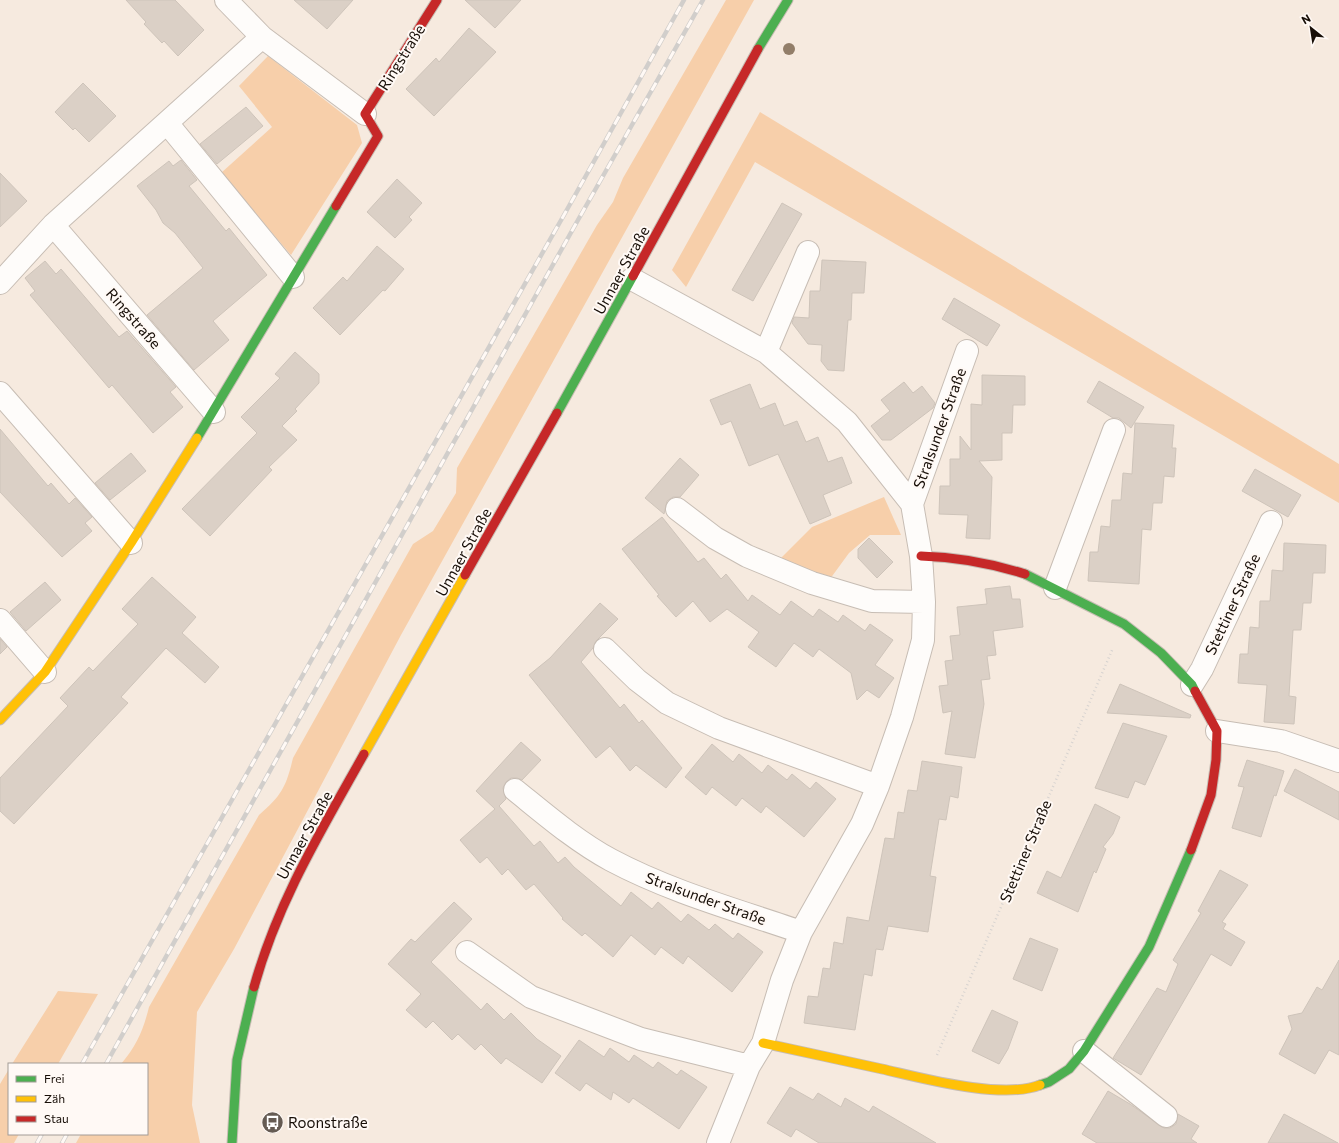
<svg xmlns="http://www.w3.org/2000/svg" width="1339" height="1143" viewBox="0 0 1339 1143" font-family="Commissioner,sans-serif">
  <rect width="100%" height="100%" fill="#f6eadf"/>
  <path fill="#f7cfaa" d="M726,0H754L401,635L234,949L197,1012L192,1105L200,1143H76L81,1134H147V1064H121C137,1045 143,1031 149,1007L259,815C282,795 286,787 293,758L413,544L433,531L456,493L457,468L597,225L613,202L623,178Z
    M268,56L357,125L362,143L291,255L221,173L272,127L239,86Z
    M760,112L1339,464V503L755,162L686,287L672,270Z
    M884,497L901,535H870L849,553L830,579L778,561L812,527Z
    M58,991L98,994L58,1064H12Z
    M9,1069V1134H19L14,1143H0V1084Z"/>
  <path fill="#dbd0c6" stroke="#cec4ba" d="M126,0H175L204,30L178,56L164,41L162,43L144,24L146,22Z
    M294,0H353L327,29Z
    M465,0H521L495,28Z
    M469,28L496,52L434,116L406,89L436,58L439,62Z
    M83,83L116,116L89,142L75,128L73,130L55,112Z
    M246,107L263,126L217,164L200,144Z
    M181,160L197,180L189,186L226,231L229,228L267,275L213,321L229,340L194,370L147,315L203,268L175,233L163,223L156,210L137,186L169,161L173,166Z
    M0,173L27,201L0,227Z
    M397,179L422,203L409,217L412,220L395,238L367,212Z
    M782,203L802,214L753,301L732,290Z
    M377,246L404,269L385,291L383,290L340,335L313,308L343,277L347,281Z
    M822,260L866,262L864,293H852L851,320H848L844,371L828,370L821,361L822,345L808,344L792,323L794,317L809,318L810,291H820Z
    M45,261L56,274L61,269L119,337L127,331L176,387L170,392L183,407L153,433L112,385L109,388L30,295L35,291L25,278Z
    M954,298L1000,325L987,346L942,319Z
    M295,352L319,374V383L295,409L297,411L282,426L297,440L269,467L272,470L210,536L182,509L257,433L241,417L280,378L275,374Z
    M982,375L1025,376V405H1013L1012,433H1002V460L979,461L992,477L990,539L966,538L968,515L939,514L940,486H950V459H960V436L971,450V404L982,405Z
    M1099,381L1144,407L1131,428L1119,418H1113L1087,402Z
    M904,382L913,393L922,386L935,403L933,408L891,440H882L871,426L890,411L881,400Z
    M750,384L760,409L775,403L784,426L797,421L806,442L818,437L828,462L842,457L852,483L823,495L831,515L810,524L778,454L749,466L731,421L721,425L710,400Z
    M1135,423L1174,425L1172,448H1176L1174,477L1164,476L1162,503H1153L1151,530L1142,529L1139,584L1088,581L1090,552H1098L1101,526L1110,527L1112,500H1121L1123,473L1132,474Z
    M0,429L48,486L51,483L69,504L75,498L92,517L85,523L92,531L62,557L0,492Z
    M131,453L146,471L110,500L95,483Z
    M680,458L699,475L680,497H673L667,501L664,514L645,498Z
    M1255,469L1301,495L1288,517L1242,491Z
    M662,517L698,562L704,558L721,579L726,574L748,601L752,595L780,615L791,601L813,617L819,609L838,622L843,615L865,631L870,624L893,640L875,665L894,678L879,698L867,690L857,700L851,673L819,649L813,657L794,643L776,667L748,647L759,632L727,609L710,622L693,601L676,617L657,596L659,595L622,549Z
    M869,538L893,562L877,578L858,558V549Z
    M1284,543L1326,545L1325,573H1313L1311,603H1303L1301,630H1293L1289,696L1296,697L1294,724L1264,722L1267,685L1238,683L1240,654H1248L1250,627L1259,628L1260,601H1270L1272,570L1283,571Z
    M152,577L196,617L182,633L219,667L205,683L166,648L121,697L128,703L14,824L0,811V778L68,706L60,698L89,667L93,671L138,624L122,609Z
    M45,582L61,600L26,631L10,612Z
    M1010,586L1012,599H1020L1023,627L993,631L996,655L987,656L990,679L981,680L984,704L975,758L945,754L952,711L943,713L939,686L948,685L945,661L953,660L950,636L960,635L957,607L987,604L985,589Z
    M600,603L618,619L596,641L593,648L581,662L620,708L624,704L639,723L642,720L682,768L666,788L636,765L630,771L610,746L596,758L529,675L550,658Z
    M0,639L7,647L0,654Z
    M1120,684L1191,715L1190,718L1107,713Z
    M1123,723L1167,736L1145,785L1135,781L1128,798L1095,788Z
    M521,742L541,760L522,780L517,778H511L506,782L503,788L506,799L499,806L534,846L540,841L558,863L565,857L574,867L621,906L631,892L652,909L658,902L681,922L688,914L709,930L715,924L733,939L738,933L763,952L732,992L688,956L683,964L661,947L655,955L631,935L613,957L585,933L582,936L562,919L563,918L534,884L526,890L508,869L502,875L487,857L480,863L460,840L495,809L476,791Z
    M712,744L733,762L739,754L762,773L768,765L787,780L792,774L810,789L816,782L836,799L804,837L766,806L761,813L742,798L736,806L712,787L706,795L685,777Z
    M1247,760L1284,771L1276,796L1274,795L1261,837L1232,828L1244,787L1238,786Z
    M922,761L962,767L958,798L950,796L946,820L939,819L930,876L936,877L928,932L888,926L883,950L876,949L872,976L864,974L855,1030L804,1023L808,996L818,997L823,968L830,969L834,942L843,944L847,917L869,921L885,838L894,839L898,812L904,813L908,790L917,791Z
    M1295,769L1339,792V820L1284,791Z
    M1095,804L1120,817L1113,834L1103,847L1106,849L1096,873L1094,871L1078,912L1037,893L1047,871L1061,878Z
    M1220,870L1248,885L1222,922L1226,924L1223,929L1245,942L1231,966L1211,954L1141,1075L1113,1058L1157,988L1166,992L1178,964L1173,960L1201,913L1198,911Z
    M454,902L472,919L431,962L481,1010L487,1003L504,1020L511,1013L537,1039L561,1056L542,1083L506,1058L501,1064L481,1044L475,1050L458,1034L452,1040L433,1021L426,1028L406,1010L421,994L388,964L411,939L415,942Z
    M1030,938L1058,949L1042,991L1013,979Z
    M1339,960V1055L1329,1050L1315,1074L1279,1054L1292,1029L1288,1016L1302,1013L1317,987L1322,990Z
    M992,1010L1018,1022L1008,1049L999,1064L972,1051Z
    M579,1040L604,1057L610,1048L629,1062L634,1055L653,1068L658,1062L677,1075L681,1070L707,1087L679,1129L633,1098L629,1103L613,1092L611,1100L586,1083L580,1091L555,1073Z
    M790,1087L813,1100L818,1093L841,1107L845,1098L869,1112L873,1106L936,1143H819L796,1129L791,1137L767,1123Z
    M1108,1091L1130,1104L1164,1128H1170L1176,1124L1178,1114L1199,1126L1191,1139L1197,1143H1097L1082,1134Z
    M1284,1114L1338,1143H1268Z"/>
  <g fill="none" stroke-linecap="round" stroke-linejoin="round">
    <defs>
      <path id="street" d="M262,37L365,114
        M167,123L293,277
        M53,225L214,412
        M632,279L766,352L847,422L912,504L921,556L924,602L923,640L902,717L878,786L862,824L801,932L782,980L763,1043L749,1066L718,1143
        M0,283L53,225L262,37L226,0
        M766,352L808,252
        M0,393L131,543
        M912,504L967,351
        M677,509L715,538L747,556L812,583L872,601L924,602
        M1055,588L1114,430
        M0,620L45,672
        M605,649L637,680L667,703L719,728L878,786
        M1192,685L1202,669L1271,522
        M1217,731L1281,741L1339,761
        M515,790C546,815 576,841 611,860C671,892 737,910 801,932
        M467,952L531,997L641,1039L749,1066
        M1084,1051L1166,1116"/>
      <path id="fast" d="M758,49L788,0
        M557,413L633,276
        M197,438L336,206
        M1025,574L1124,624L1161,653L1192,685L1195,691
        M1040,1085L1049,1082L1069,1069L1084,1051L1149,947L1191,850
        M232,1143L237,1060L254,987"/>
      <path id="slow" d="M0,720L45,672L131,543L197,438
        M364,754L465,575
        M763,1043C803,1052 842,1060 882,1069C922,1078 1002,1100 1040,1085"/>
      <path id="jam" d="M336,206L378,136L365,114L437,0
        M633,276L758,49
        M921,556C957,557 990,563 1025,574
        M465,575L557,413
        M1191,850L1211,795L1216,760L1217,731L1195,691
        M254,987C278,901 321,831 364,754"/>
    </defs>
    <use href="#street" stroke="#c7bdb4" stroke-width="24"/>
    <use href="#fast" stroke="#c7bdb4" stroke-width="11"/>
    <use href="#slow" stroke="#c7bdb4" stroke-width="11"/>
    <use href="#jam" stroke="#c7bdb4" stroke-width="11"/>
    <path stroke="#d7d3d0" stroke-width="2.5" stroke-dasharray="1 3" stroke-linecap="butt" d="M937,1055L1113,648"/>
    <use href="#street" stroke="#fefcfa" stroke-width="22"/>
    <use href="#fast" stroke="#4caf50" stroke-width="9"/>
    <use href="#slow" stroke="#ffc107" stroke-width="9"/>
    <use href="#jam" stroke="#c62828" stroke-width="9"/>
    <defs>
      <path id="rail" d="M82,1064L564,215L684,0
        M106,1064L578,220L703,0
        M37,1143L42,1134
        M62,1143L67,1134"/>
    </defs>
    <use href="#rail" stroke="#d1cecb" stroke-width="4.5"/>
    <use href="#rail" stroke="#fff9f5" stroke-width="3" stroke-dasharray="9" stroke-linecap="butt"/>
  </g>
  <circle fill="#927e69" cx="789" cy="49" r="6"/>
  <defs>
    <symbol id="bus-disc" viewBox="-11 -11 22 22"><circle r="9.5" fill="#655b53" stroke="#fff9f5"/><path d="M-5-6H5V4H4V6H2V4H-2V6H-4V4H-5ZM-3.5-4V0h7V-4ZM-3.5 1.2v1.5H-2V1.2ZM2 1.2v1.5H3.5V1.2Z" fill="#fff"/></symbol>
  </defs>
  <g fill-rule="evenodd">
    <use href="#bus-disc" x="260" y="1110" width="25" height="25"/>
  </g>
  <g text-anchor="middle" dominant-baseline="central" stroke-width="4" stroke-linejoin="round" paint-order="stroke">
    <g font-size="15" fill="#170e07" stroke="#fff9f5">
      <text transform="translate(401 57) rotate(-58)">Ringstraße</text>
      <text transform="translate(621 270) rotate(-61)">Unnaer Straße</text>
      <text transform="translate(134 318) rotate(49)">Ringstraße</text>
      <text transform="translate(939 428) rotate(-70)">Stralsunder Straße</text>
      <text transform="translate(463 552) rotate(-61)">Unnaer Straße</text>
      <text transform="translate(1232 604) rotate(-65)">Stettiner Straße</text>
      <text transform="translate(304 835) rotate(-61)">Unnaer Straße</text>
      <text transform="translate(1025 851) rotate(-67)">Stettiner Straße</text>
      <text transform="translate(706 898) rotate(20)">Stralsunder Straße</text>
    </g>
    <g font-size="15" fill="#170e07" stroke="#fff9f5" text-anchor="start">
      <text x="288" y="1122">Roonstraße</text>
    </g>
  </g>
  <rect x="8" y="1063" width="140" height="72" fill="#fff9f5" stroke="#a29b96"/>
  <rect x="16" y="1076" width="20" height="6" fill="#4caf50" stroke="#a29b96"/>
  <text x="44" y="1083" font-size="12" fill="#170e07">Frei</text>
  <rect x="16" y="1096" width="20" height="6" fill="#ffc107" stroke="#a29b96"/>
  <text x="44" y="1103" font-size="12" fill="#170e07">Zäh</text>
  <rect x="16" y="1116" width="20" height="6" fill="#c62828" stroke="#a29b96"/>
  <text x="44" y="1123" font-size="12" fill="#170e07">Stau</text>
  <g transform="translate(1311 28) rotate(330)" stroke="#fff9f5" stroke-width="3" paint-order="stroke">
  <path d="M0-3L7 15L0 10L-7 15Z" fill="#170e07"/>
  <text y="-6" font-size="11" font-weight="bold" text-anchor="middle" fill="#170e07">N</text>
  </g>
</svg>
